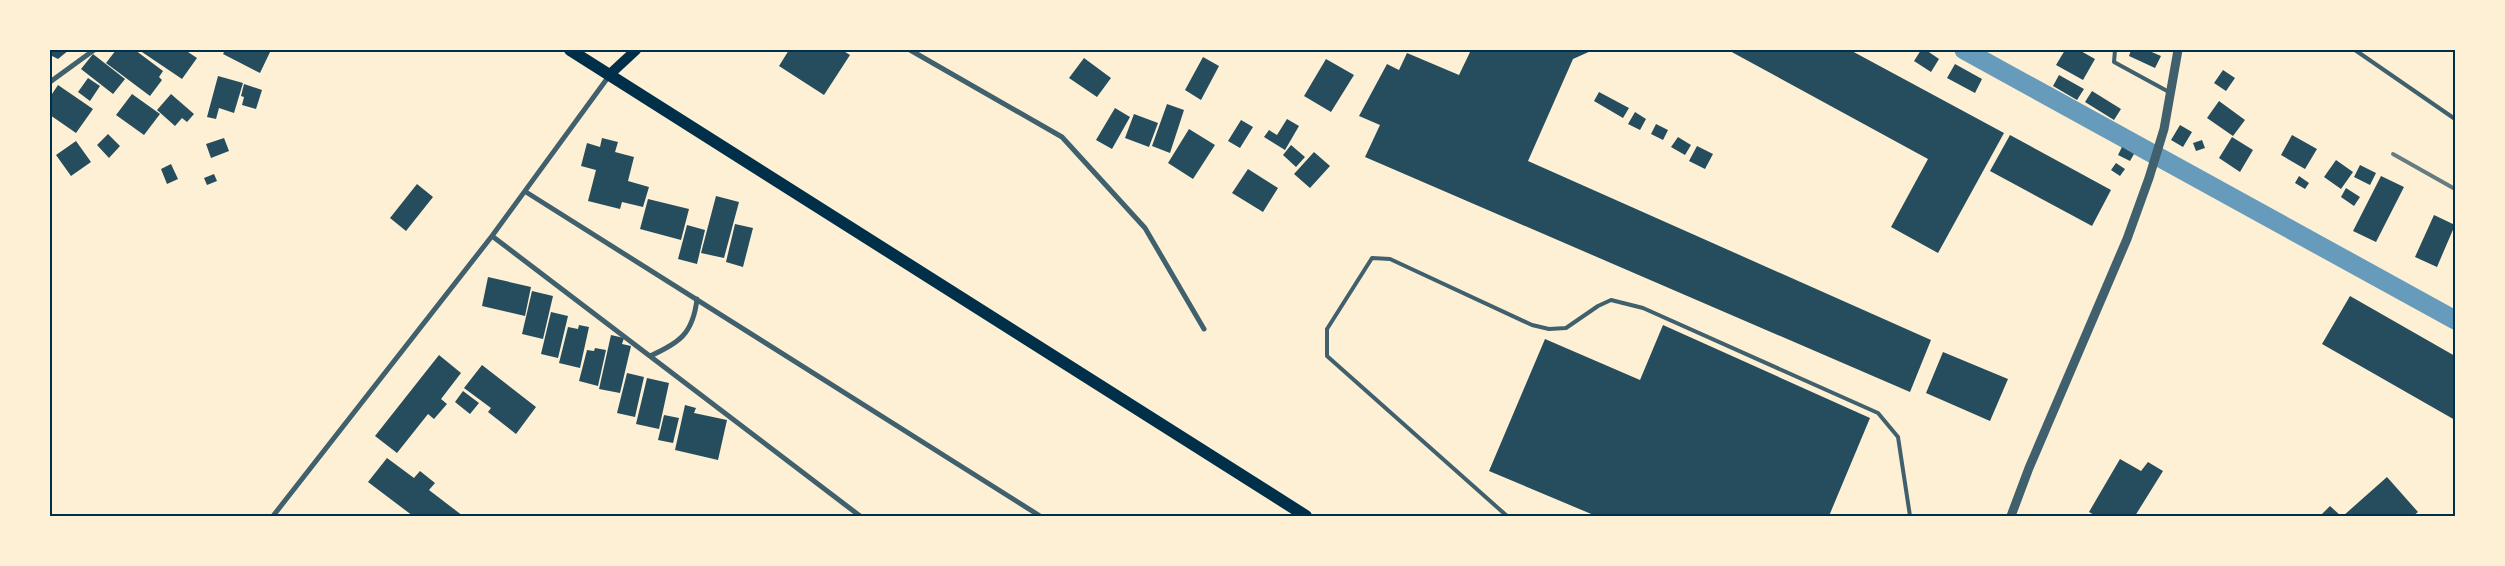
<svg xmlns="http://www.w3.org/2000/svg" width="2505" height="566" font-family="Raleway,sans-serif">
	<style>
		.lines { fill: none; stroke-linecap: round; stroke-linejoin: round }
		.canal { stroke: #669bbc; stroke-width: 19 }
		.building { fill: #264d5e }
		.service { stroke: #3f606c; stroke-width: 4 }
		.minor { stroke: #3f606c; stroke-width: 5 }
		.tertiary { stroke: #3f606c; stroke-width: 9 }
		.secondary { stroke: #003049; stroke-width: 10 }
		.primary { stroke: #003049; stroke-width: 12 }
		.rail { stroke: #657d81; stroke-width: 4 }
		.neatline { fill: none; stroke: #003049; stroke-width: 2 }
	</style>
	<rect width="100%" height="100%" fill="#fdf0d5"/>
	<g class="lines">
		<!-- canal -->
		<path class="canal" d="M 1964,50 L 2455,320"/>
	</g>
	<!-- building -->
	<path class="building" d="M 50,50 L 69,50 L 58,59 L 50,55 Z
		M 116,50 L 135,50 L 163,71 L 159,77 L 162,80 L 150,96 L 106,63 Z
		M 139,50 L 185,50 L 197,58 L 182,79 Z
		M 225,50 L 271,50 L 260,73 L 223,54 Z
		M 789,50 L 842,50 L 850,55 L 824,95 L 779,66 Z
		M 1471,50 L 1593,50 L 1573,59 L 1528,161 L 1931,340 L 1910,392 L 1365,157 L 1380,125 L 1359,116 L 1387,64 L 1399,70 L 1407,53 L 1459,75 Z
		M 1728,50 L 1850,50 L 2004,133 L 1938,253 L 1891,227 L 1928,159 Z
		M 1921,50 L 1926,50 L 1939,59 L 1931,72 L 1914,61 Z
		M 2065,50 L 2079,50 L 2095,59 L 2083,80 L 2056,65 Z
		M 2131,50 L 2147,50 L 2161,56 L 2155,68 L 2129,56 Z
		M 93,54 L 125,79 L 113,94 L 81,69 Z
		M 1203,57 L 1219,66 L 1201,100 L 1185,90 Z
		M 1084,58 L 1111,78 L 1097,97 L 1069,78 Z
		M 1326,59 L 1354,75 L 1331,112 L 1304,96 Z
		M 1955,64 L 1982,79 L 1975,93 L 1947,78 Z
		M 2223,70 L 2235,78 L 2226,91 L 2214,83 Z
		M 2059,75 L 2084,89 L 2077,100 L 2053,86 Z
		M 218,76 L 243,83 L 234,113 L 219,108 L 216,119 L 207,117 Z
		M 88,78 L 100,86 L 90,101 L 78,92 Z
		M 244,84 L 262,90 L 256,109 L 242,105 L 244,97 L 241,96 Z
		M 58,85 L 93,109 L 76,133 L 50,115 L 50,97 Z
		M 2092,91 L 2121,109 L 2114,120 L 2085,102 Z
		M 1599,92 L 1629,108 L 1623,118 L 1594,101 Z
		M 132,94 L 160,114 L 144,135 L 116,115 Z
		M 171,94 L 194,114 L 187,122 L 182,118 L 175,126 L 157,110 Z
		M 2219,101 L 2245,120 L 2233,136 L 2207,118 Z
		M 1167,104 L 1184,110 L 1170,153 L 1152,146 Z
		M 1115,108 L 1130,117 L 1112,149 L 1096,140 Z
		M 1635,112 L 1646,119 L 1640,130 L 1628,124 Z
		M 1134,114 L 1158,123 L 1149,147 L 1125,138 Z
		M 1287,119 L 1299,126 L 1285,150 L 1264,137 L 1269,130 L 1277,135 Z
		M 1241,120 L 1253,127 L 1240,148 L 1228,141 Z
		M 1656,124 L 1668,130 L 1663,140 L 1651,134 Z
		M 2180,125 L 2192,132 L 2183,147 L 2171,140 Z
		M 1189,129 L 1215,145 L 1193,179 L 1168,163 Z
		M 108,134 L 120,146 L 109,158 L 97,145 Z
		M 2010,135 L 2111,190 L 2092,226 L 1990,171 Z
		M 2292,135 L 2317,149 L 2305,169 L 2281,155 Z
		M 1678,137 L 1691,145 L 1685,155 L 1671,147 Z
		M 2232,137 L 2253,150 L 2240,172 L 2219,158 Z
		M 224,138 L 229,151 L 211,158 L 206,144 Z
		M 602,138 L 618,142 L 615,152 L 634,157 L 628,181 L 649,187 L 643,207 L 622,202 L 620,209 L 588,201 L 596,170 L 581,166 L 587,143 L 600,147 Z
		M 2202,140 L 2205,148 L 2196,151 L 2193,143 Z
		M 76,141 L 91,162 L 71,176 L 56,155 Z
		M 1291,145 L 1305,157 L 1296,167 L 1283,155 Z
		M 1697,146 L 1713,154 L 1705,169 L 1689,161 Z
		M 2122,147 L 2134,154 L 2130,161 L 2118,155 Z
		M 1314,152 L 1330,166 L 1310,188 L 1294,174 Z
		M 2336,160 L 2353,172 L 2341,189 L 2324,177 Z
		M 2116,163 L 2125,169 L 2120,176 L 2111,170 Z
		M 171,164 L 178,179 L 167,184 L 161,169 Z
		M 2360,165 L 2376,173 L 2370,185 L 2354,177 Z
		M 1248,169 L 1278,188 L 1263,212 L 1232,193 Z
		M 214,174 L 217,181 L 207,185 L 204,178 Z
		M 2299,176 L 2309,183 L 2305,189 L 2295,183 Z
		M 2381,176 L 2404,187 L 2376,242 L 2353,231 Z
		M 417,184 L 433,197 L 406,231 L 390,218 Z
		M 2346,188 L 2360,197 L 2354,206 L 2341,197 Z
		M 716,196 L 739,202 L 724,258 L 701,253 Z
		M 648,199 L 689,209 L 681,240 L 640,229 Z
		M 2434,215 L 2455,225 L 2437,267 L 2415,257 Z
		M 735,224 L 753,228 L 743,267 L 726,262 Z
		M 687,225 L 705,230 L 697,264 L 678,259 Z
		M 488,277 L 531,287 L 525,316 L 482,306 Z
		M 532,291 L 553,296 L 543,339 L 522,334 Z
		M 2350,296 L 2455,356 L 2455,420 L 2322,344 Z
		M 551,312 L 568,316 L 558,358 L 541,354 Z
		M 579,325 L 589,327 L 580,368 L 559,363 L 568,327 L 578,329 Z
		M 1663,325 L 1870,418 L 1829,516 L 1596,516 L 1489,471 L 1545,339 L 1640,380 Z
		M 611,335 L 624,338 L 622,344 L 631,346 L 620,393 L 599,389 Z
		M 595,348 L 606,350 L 598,386 L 579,381 L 587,350 L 594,351 Z
		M 1943,352 L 2008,379 L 1990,421 L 1926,393 Z
		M 439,355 L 461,373 L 441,399 L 447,404 L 434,419 L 428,414 L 397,453 L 375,436 Z
		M 482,365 L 536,407 L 516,434 L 488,412 L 491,408 L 464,388 Z
		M 627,373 L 644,377 L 635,417 L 617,413 Z
		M 647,378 L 669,383 L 659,429 L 636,424 Z
		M 463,391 L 479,403 L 470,414 L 455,402 Z
		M 685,405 L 696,408 L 694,413 L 727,420 L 718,460 L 675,450 Z
		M 664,415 L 679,418 L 673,443 L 658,440 Z
		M 387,458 L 414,478 L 420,471 L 435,483 L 429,490 L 463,516 L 413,516 L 368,482 Z
		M 2120,459 L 2141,471 L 2148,462 L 2163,471 L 2135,516 L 2096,516 L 2089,512 Z
		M 2387,477 L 2418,512 L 2413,516 L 2343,516 Z
		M 2330,506 L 2341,516 L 2320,516 Z"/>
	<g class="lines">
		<!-- service -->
		<path class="service" d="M 2115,50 L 2114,62 L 2169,92
			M 2355,50 L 2455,119
			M 1507,516 L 1327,356 L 1327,329 L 1372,258 L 1390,259 L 1532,325 L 1549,329 L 1566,328 L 1598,306 L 1611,300 L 1643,308 L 1878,413 L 1898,437 L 1910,516"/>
		<!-- minor -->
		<path class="minor" d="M 910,50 L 1062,137 L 1145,228 L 1204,329
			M 50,82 L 94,50
			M 526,192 L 1040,516
			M 492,236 L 860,516
			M 650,356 C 679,343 693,334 697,299
			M 273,516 L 492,236 L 609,76"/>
		<!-- tertiary -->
		<path class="tertiary" d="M 2011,516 L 2029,468 L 2127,239 L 2149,178 L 2164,129 L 2178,50"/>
		<!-- secondary -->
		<path class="secondary" d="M 609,75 L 636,50"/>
		<!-- primary -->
		<path class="primary" d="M 570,50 L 1306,516"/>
		<!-- rail -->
		<path class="rail" d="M 2393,154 L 2455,189"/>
	</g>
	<!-- border -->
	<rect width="2505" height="566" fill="none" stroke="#fdf0d5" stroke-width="102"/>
	<rect x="51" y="51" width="2403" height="464" class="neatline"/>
</svg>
